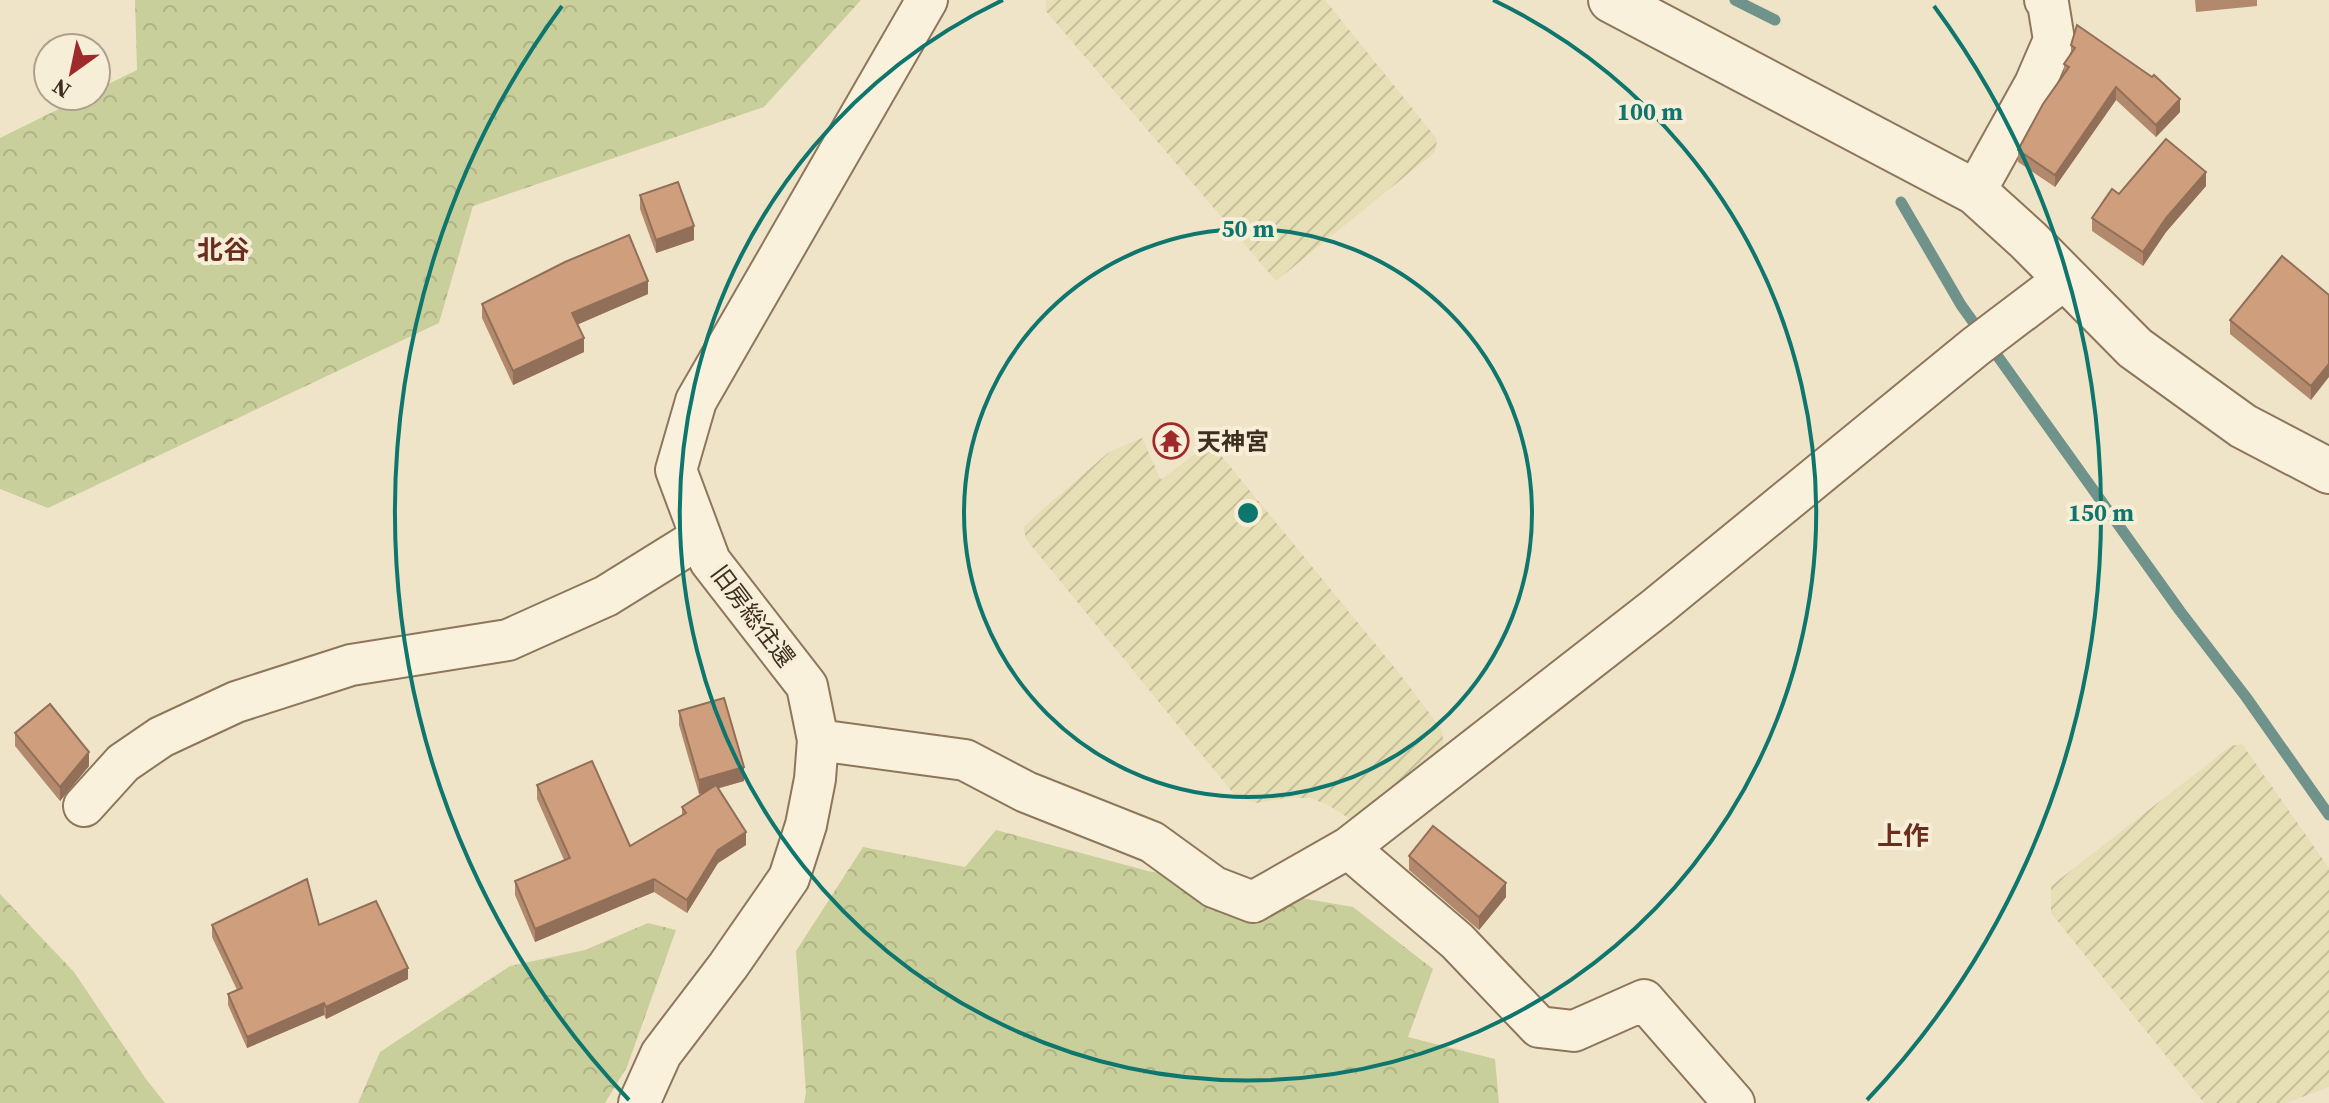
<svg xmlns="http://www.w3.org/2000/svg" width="2329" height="1103" font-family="'Source Serif 4','Noto Sans JP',serif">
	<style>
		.farmland { fill: url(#farmland-furrows) }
		.forest { fill: url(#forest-crowns) }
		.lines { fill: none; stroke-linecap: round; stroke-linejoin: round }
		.stream { stroke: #6f938a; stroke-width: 11 }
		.minor-casing { stroke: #8d765c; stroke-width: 44 }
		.tertiary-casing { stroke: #8d765c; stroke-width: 48 }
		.minor { stroke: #faf1dc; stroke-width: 40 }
		.tertiary { stroke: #faf1dc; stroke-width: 44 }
		.wall { fill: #b2896c }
		.shaded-wall { fill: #916f58 }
		.building { fill: #cf9f7d; stroke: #916f58; stroke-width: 2 }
		.ring { fill: none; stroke: #0f766e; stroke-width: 4 }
		.labels { text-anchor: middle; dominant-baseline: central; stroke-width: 8; stroke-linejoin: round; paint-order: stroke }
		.poi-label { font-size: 24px; font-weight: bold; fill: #3d2e20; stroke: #f7eed8; text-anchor: start }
		.street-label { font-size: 24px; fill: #3d2e20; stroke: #f7eed8 }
		.neighbourhood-label { font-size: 26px; font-weight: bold; fill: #6b2e1e; stroke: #f7eed8 }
		.centre { fill: #0f766e; stroke: #f7eed8; stroke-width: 4 }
		.ring-label { font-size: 24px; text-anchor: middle; font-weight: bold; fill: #0f766e; stroke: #f7eed8; stroke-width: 8; stroke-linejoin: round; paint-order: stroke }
	</style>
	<defs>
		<pattern id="farmland-furrows" width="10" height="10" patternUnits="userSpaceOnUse" patternTransform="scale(2)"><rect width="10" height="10" fill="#e6deb5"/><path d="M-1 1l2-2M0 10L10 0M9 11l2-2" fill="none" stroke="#c6bf9b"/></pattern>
		<pattern id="forest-crowns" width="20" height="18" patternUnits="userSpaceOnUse" patternTransform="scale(2)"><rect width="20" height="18" fill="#c9cf9b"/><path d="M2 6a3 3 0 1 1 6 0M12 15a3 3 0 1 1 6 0" fill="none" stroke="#aeb285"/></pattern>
	</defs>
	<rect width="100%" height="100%" fill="#f0e4c8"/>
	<!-- farmland -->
	<path class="farmland" d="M 1046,0 L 1325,0 L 1437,139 L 1435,152 L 1276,281 L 1046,11 Z
		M 1142,438 L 1161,480 L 1210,442 L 1399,673 L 1442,730 L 1444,749 L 1374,804 L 1350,819 L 1328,805 L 1310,798 L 1286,798 L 1258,803 L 1237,798 L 1026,539 L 1023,527 L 1034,517 L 1109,452 Z
		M 2242,744 L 2329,868 L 2329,1087 L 2286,1103 L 2204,1103 L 2051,913 L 2051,886 L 2231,746 Z"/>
	<!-- forest -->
	<path class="forest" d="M 135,0 L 861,0 L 764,107 L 473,206 L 439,323 L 48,508 L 0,489 L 0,138 L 85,96 L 96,96 L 96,90 L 137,70 Z
		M 996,830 L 1148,871 L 1353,907 L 1433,969 L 1408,1037 L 1495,1059 L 1499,1103 L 804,1103 L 806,1092 L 796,951 L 863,847 L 965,867 Z
		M 0,894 L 74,972 L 146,1079 L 165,1103 L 0,1103 Z
		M 648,923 L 676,930 L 627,1067 L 605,1103 L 358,1103 L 380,1052 L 510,966 L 585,950 Z"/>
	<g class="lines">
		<!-- stream -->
		<path class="stream" d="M 1735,0 L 1775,20
			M 1901,202 L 1961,305 L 2180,611 L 2246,697 L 2329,815"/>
		<defs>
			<path id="minor" d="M 1975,192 L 2035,84 L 2054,40 L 2048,3 L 2045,0
				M 818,740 L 965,760 L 1026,792 L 1152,842 L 1214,887 L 1253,902 L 1348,848 L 1657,607 L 1975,347 L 2066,278
				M 84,806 L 123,763 L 161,737 L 236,702 L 351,665 L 508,640 L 606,596 L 701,537
				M 1348,848 L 1457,941 L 1539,1027 L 1574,1031 L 1644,1000 L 1734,1103
				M 639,1103 L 661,1054 L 728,966 L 789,878 L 806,825 L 815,779 L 818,740 L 807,686 L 710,561 L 676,470 L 696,401 L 927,0"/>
			<path id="tertiary" d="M 1611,0 L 1975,192 L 2028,240 L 2135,348 L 2243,426 L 2329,471"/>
		</defs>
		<!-- minor casing -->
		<use href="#minor" class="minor-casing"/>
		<!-- tertiary casing -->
		<use href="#tertiary" class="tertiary-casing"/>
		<!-- minor -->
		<use href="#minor" class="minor"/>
		<!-- tertiary -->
		<use href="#tertiary" class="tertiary"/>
	</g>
	<!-- wall -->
	<path class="wall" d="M 2195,0 L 2257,0 L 2257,6 L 2196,12 Z
		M 2071,45 L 2180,112 L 2156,137 L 2116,100 L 2055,187 L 2018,162 L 2018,150 L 2064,73 L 2064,64 L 2071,53 Z
		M 2206,186 L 2166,232 L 2143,266 L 2092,231 L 2092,218 L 2119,194 Z
		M 640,195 L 694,240 L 656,253 L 640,209 Z
		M 648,294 L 578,324 L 584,352 L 513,385 L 482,318 L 482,304 Z
		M 2329,295 L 2311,400 L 2230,334 L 2230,320 Z
		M 679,711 L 744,781 L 718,788 L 746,845 L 718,863 L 687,913 L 654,892 L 535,942 L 515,895 L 515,881 L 564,860 L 537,799 L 537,785 L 630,846 L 682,815 L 682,807 L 705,792 L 699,794 L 679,725 Z
		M 15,733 L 89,766 L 60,801 L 15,746 Z
		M 1409,856 L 1506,897 L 1479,930 L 1409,870 Z
		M 212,925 L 319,925 L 408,979 L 326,1019 L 324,1015 L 247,1048 L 228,1005 L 228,994 L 237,990 L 212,937 Z"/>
	<!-- shaded-wall -->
	<path class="shaded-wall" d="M 2116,87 L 2116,100 L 2055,187 L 2055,175 Z
		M 2180,99 L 2180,112 L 2156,137 L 2156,125 Z
		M 2206,172 L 2206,186 L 2166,232 L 2143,266 L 2143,252 L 2166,218 Z
		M 694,226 L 694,240 L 656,253 L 656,240 Z
		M 648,281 L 648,294 L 572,327 L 572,313 Z
		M 584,338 L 584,352 L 513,385 L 513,371 Z
		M 2329,364 L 2329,377 L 2311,400 L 2311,386 Z
		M 89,752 L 89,766 L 60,801 L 60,787 Z
		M 744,767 L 744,781 L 699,794 L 699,780 Z
		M 746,832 L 746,845 L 718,863 L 687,913 L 687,900 L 718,850 Z
		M 654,879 L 654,892 L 535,942 L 535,929 Z
		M 1506,883 L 1506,897 L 1479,930 L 1479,917 Z
		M 408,968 L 408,979 L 326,1019 L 326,1007 Z
		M 324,1003 L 324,1015 L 247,1048 L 247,1037 Z"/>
	<!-- building -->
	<path class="building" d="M 2077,25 L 2152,77 L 2154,75 L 2180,99 L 2156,125 L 2116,87 L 2055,175 L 2018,150 L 2043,104 L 2069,67 L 2064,64 L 2075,48 L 2071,45 Z
		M 2166,139 L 2206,172 L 2166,218 L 2143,252 L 2092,218 L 2112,189 L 2119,194 Z
		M 678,182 L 694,226 L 656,240 L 640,195 Z
		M 629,235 L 648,281 L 572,313 L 584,338 L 513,371 L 482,304 L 565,262 Z
		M 2282,256 L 2329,295 L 2329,364 L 2311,386 L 2230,320 Z
		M 724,698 L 744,767 L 699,780 L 679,711 Z
		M 50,704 L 89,752 L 60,787 L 15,733 Z
		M 592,761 L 630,846 L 686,813 L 682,807 L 716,785 L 746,832 L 718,850 L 687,900 L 654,879 L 535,929 L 515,881 L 570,858 L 537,785 Z
		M 1433,826 L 1506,883 L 1479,917 L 1409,856 Z
		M 307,879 L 319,925 L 376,901 L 408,968 L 326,1007 L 324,1003 L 247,1037 L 228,994 L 242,988 L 212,925 Z"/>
	<!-- distance rings -->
	<g class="ring">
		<circle cx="1248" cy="513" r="284"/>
		<path d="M1493 0A568 568 0 1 1 1003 0"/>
		<path d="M629 1100A853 853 0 0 1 562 6M1934 6A853 853 0 0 1 1867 1100"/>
	</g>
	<!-- icons -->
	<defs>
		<symbol id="temple-ring" viewBox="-11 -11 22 22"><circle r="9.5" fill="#f7eed8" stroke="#9e2a2b" stroke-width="1.5"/><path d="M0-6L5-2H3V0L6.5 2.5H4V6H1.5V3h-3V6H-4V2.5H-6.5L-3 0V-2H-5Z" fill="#9e2a2b"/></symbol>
	</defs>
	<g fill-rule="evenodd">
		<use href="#temple-ring" x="1151" y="421" width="40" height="40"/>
	</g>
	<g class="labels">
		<!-- poi labels -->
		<g class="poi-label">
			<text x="1197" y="441">天神宮</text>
		</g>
		<!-- street labels -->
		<g class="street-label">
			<text transform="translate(753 616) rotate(53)">旧房総往還</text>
		</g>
		<!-- neighbourhood labels -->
		<g class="neighbourhood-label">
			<text x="223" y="250">北谷</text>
			<text x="1903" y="836">上作</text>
		</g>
	</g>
	<circle cx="1248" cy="513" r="12" class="centre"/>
	<g class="ring-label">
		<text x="1650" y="120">100 m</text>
		<text x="1248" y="237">50 m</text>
		<text x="2101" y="521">150 m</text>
	</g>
	<!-- north arrow -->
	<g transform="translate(72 72) rotate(213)"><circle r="38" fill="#f7eed8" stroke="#ada18e" stroke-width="2"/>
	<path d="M0-6L14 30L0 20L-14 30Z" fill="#9e2a2b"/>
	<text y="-12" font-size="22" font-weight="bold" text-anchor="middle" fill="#3d2e20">N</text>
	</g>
</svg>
